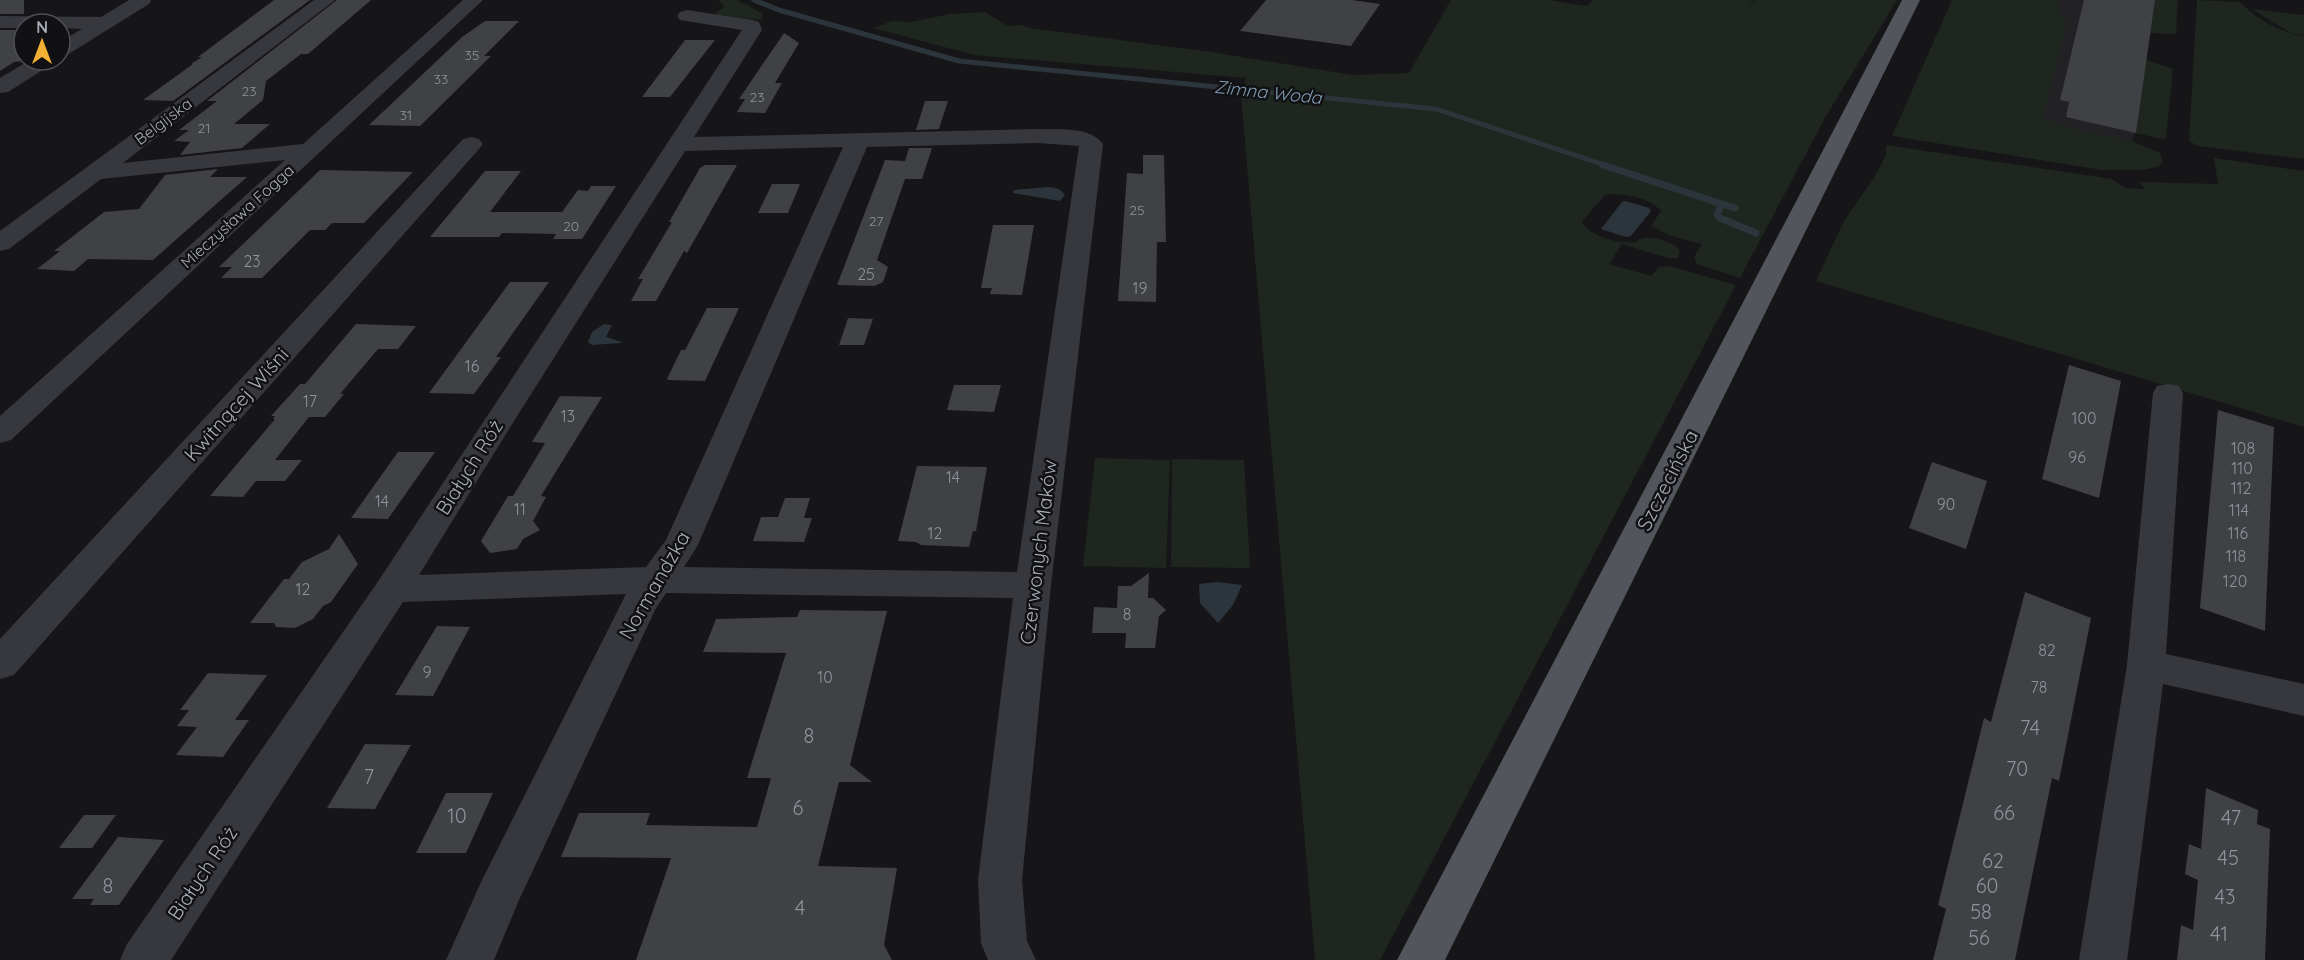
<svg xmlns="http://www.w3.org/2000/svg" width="2304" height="960" font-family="Quicksand,sans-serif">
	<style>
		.built { fill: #222225 }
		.green { fill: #1e261f }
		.water { fill: #2c353c }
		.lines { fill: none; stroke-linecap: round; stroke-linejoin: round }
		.stream-far1 { stroke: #2c353c; stroke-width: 5 }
		.stream { stroke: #2c353c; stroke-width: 7 }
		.building { fill: #404145 }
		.minor { fill: #37383d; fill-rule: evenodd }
		.major { fill: #53555c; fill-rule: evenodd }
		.labels { text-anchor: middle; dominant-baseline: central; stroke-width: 5; stroke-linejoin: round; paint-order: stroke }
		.far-number-label { font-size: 14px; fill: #8e929b }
		.far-street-label { font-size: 16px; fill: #a8adb8; stroke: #111113 }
		.number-label { font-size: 16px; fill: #8e929b }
		.far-water-label { font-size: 18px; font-style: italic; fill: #7f9bb3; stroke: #111113 }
		.street-label { font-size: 20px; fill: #a8adb8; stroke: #111113 }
		.near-number-label { font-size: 20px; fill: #8e929b }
	</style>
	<rect width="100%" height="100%" fill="#161618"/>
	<!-- built -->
	<path class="built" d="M 2050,0 L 2155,0 L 2137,126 L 2132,142 L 2022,119 Z"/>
	<!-- green -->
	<path class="green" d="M 718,0 L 737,0 L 762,13 L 762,20 L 711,17 L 725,6 Z
		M 1451,0 L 1548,0 L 1587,6 L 1593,0 L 1754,0 L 1746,12 L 1755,0 L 1897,0 L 1826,116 L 1740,278 L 1697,264 L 1694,257 L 1702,244 L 1671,236 L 1651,226 L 1661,211 C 1652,198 1620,192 1605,195 L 1582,221 C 1587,235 1618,244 1632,242 C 1640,242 1633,242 1640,239 C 1651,235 1673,242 1680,250 L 1678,258 L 1668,258 L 1622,244 L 1609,264 L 1651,276 L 1659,267 L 1669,266 L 1736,285 L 1380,960 L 1315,960 L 1241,95 L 1246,78 L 974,55 L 873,28 L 892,21 L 911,22 L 950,14 L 985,12 L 1008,26 L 1022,25 L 1029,28 L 1211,52 L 1352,75 L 1409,73 Z
		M 1952,0 L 2058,0 L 2059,13 L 2067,23 L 2043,118 L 2066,127 L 2132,141 L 2160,153 L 2163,161 L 2158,167 L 2141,170 L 2102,170 L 1892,136 Z
		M 2155,0 L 2178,0 L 2176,34 L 2150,33 Z
		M 2197,0 L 2240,2 C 2255,18 2282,34 2304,36 L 2304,159 L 2198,146 L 2189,141 Z
		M 2252,9 L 2304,15 L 2304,35 L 2291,33 Z
		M 2146,60 L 2173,69 L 2166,138 L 2161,139 L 2136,133 Z
		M 1886,145 L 2112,179 L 2125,188 L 2145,189 L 2139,182 L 2218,184 L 2214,158 L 2304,171 L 2304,427 L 1816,281 L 1844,221 L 1874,178 L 1886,155 Z
		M 1095,458 L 1170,460 L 1166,568 L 1083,566 Z
		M 1172,459 L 1244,460 L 1250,568 L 1171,567 Z"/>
	<!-- water -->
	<path class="water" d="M 1050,187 L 1059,189 L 1065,195 L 1060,201 L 1013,193 L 1014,190 Z
		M 1626,201 L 1649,208 L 1651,211 L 1631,236 L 1626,237 L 1601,229 L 1622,202 Z
		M 604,324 L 612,325 L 606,337 L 622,342 L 621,343 L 592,345 L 588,342 L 592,332 Z
		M 1217,582 L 1242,585 L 1233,605 L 1218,623 L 1200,603 L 1199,584 Z"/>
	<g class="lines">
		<!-- stream-far1 -->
		<path class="stream-far1" d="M 754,0 L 779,10 L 959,61 L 1436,109 L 1608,166"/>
		<!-- stream -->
		<path class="stream" d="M 1603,165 L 1722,204 L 1717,214 L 1720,218 L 1756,233
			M 1722,204 L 1735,208"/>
	</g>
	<!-- building -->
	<path class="building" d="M 0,0 L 24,0 L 24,14 L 0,14 Z
		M 274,0 L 310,0 L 173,101 L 143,100 L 193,64 L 191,64 L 202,57 L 198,57 Z
		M 337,0 L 371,0 L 308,54 L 301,54 L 266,81 L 263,100 L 234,124 L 270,124 L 242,148 L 180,155 L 190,142 L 174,141 L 189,130 L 179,130 L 217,101 L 207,101 Z
		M 1266,0 L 1352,0 L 1380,4 L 1351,46 L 1240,31 Z
		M 2084,0 L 2155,0 L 2136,133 L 2066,117 L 2069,102 L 2060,100 Z
		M 485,21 L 519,21 L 484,56 L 491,56 L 420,126 L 369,125 L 462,37 Z
		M 0,30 L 24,30 L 24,61 L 14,62 L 0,71 Z
		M 784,33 L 799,43 L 775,83 L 782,83 L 765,113 L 737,112 L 745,99 L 739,99 Z
		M 685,40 L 715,40 L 670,97 L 642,97 Z
		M 925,101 L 948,101 L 939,129 L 916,130 Z
		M 909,148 L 932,148 L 922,179 L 905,179 L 877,260 L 888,267 L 883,282 L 874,286 L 837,285 L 885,160 L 905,161 Z
		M 1143,155 L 1164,155 L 1166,242 L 1157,242 L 1156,302 L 1118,301 L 1127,173 L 1143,174 Z
		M 705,165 L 737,165 L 687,253 L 684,251 L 656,301 L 631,301 L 643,279 L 638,279 L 672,222 L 669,222 L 700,168 Z
		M 218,169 L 210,177 L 247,177 L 153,260 L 88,259 L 74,271 L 37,269 L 60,251 L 54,251 L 104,212 L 139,209 L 165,175 Z
		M 320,170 L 413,172 L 364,223 L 332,223 L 325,230 L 310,230 L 262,278 L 221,278 L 232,267 L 219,267 Z
		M 485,171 L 521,171 L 490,212 L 562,212 L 578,190 L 588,191 L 591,186 L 616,186 L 582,239 L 553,239 L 556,234 L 502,233 L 499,237 L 430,237 Z
		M 772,184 L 800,184 L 788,213 L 758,213 Z
		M 993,225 L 1034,225 L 1022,295 L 990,294 L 992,288 L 981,288 Z
		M 510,282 L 549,282 L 496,357 L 501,357 L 474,394 L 429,393 Z
		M 707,308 L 739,308 L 705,381 L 669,380 L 667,379 L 681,350 L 685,350 Z
		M 848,318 L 873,319 L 864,345 L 839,345 Z
		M 356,324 L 416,326 L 398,349 L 378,349 L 340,394 L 344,394 L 325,417 L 309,417 L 275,460 L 302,460 L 285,481 L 256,481 L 243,497 L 210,496 L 275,419 L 273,419 L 275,416 L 271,416 L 300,384 L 305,384 Z
		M 2069,365 L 2121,381 L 2099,498 L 2042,479 Z
		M 954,385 L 1001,385 L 994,412 L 947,410 Z
		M 560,396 L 602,397 L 541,496 L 546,497 L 533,521 L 540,530 L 523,539 L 517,549 L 490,553 L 481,541 L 508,496 L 513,496 L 545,443 L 532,442 Z
		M 2218,410 L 2274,427 L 2265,631 L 2200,608 Z
		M 398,452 L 435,452 L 388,519 L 351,518 Z
		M 1932,462 L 1987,481 L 1966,549 L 1909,528 Z
		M 917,466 L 987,467 L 976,531 L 973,531 L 969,547 L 921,545 L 916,542 L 898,541 Z
		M 785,498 L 810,498 L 804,518 L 812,518 L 804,542 L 753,541 L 761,517 L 778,517 Z
		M 339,534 L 358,564 L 331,602 L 323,606 L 313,619 L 295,628 L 276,627 L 274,623 L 250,623 L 284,579 L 289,579 L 302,562 L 329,549 Z
		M 1149,573 L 1148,598 L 1153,598 L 1166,610 L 1159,616 L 1155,648 L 1125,648 L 1126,633 L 1092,633 L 1094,607 L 1117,608 L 1118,586 L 1131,586 Z
		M 2025,592 L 2091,618 L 2059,781 L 2052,778 L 2015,960 L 1933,960 L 1946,909 L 1938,905 L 1984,718 L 1991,722 Z
		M 800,610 L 887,611 L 850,765 L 872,782 L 839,782 L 818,866 L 897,868 L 884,945 L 892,960 L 636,960 L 671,858 L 561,857 L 579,813 L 650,813 L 646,825 L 757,827 L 771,778 L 747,778 L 786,653 L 703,652 L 716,619 L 797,617 Z
		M 437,626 L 470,627 L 433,696 L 395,695 Z
		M 208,673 L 267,675 L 235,720 L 249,720 L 223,757 L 176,755 L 197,727 L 177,726 L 189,710 L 180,710 Z
		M 365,744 L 411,745 L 375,809 L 327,808 Z
		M 2206,788 L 2258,810 L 2257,824 L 2270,829 L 2265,960 L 2177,960 L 2181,925 L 2193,930 L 2198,880 L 2185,874 L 2189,844 L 2201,849 Z
		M 446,793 L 493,793 L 466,853 L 416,853 Z
		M 84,815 L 116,815 L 92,848 L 59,848 Z
		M 118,837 L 164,840 L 119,905 L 90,905 L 94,899 L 72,899 Z"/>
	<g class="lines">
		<!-- minor -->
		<path class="minor" d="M 129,0 L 151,0 L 149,4 L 67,55 L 60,57 L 60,42 L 82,29 L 60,28 L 60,24 L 24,24 L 24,28 L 0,28 L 0,16 L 101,17 Z
			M 314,0 L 335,0 L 123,163 L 303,144 L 463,0 L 483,0 L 11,440 L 0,443 L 0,416 L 285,160 L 101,179 L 9,249 L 0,251 L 0,231 Z
			M 687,10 L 752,20 L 759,22 L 762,30 L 694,137 L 1039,129 C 1059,130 1090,126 1103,144 L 1051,585 L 1022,880 L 1027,941 L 1036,960 L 988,960 L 981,943 L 978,880 L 1013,598 L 666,593 L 655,610 L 519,900 L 494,960 L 446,960 L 482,880 L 626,594 L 403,602 L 171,960 L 120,960 L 127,944 L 379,580 L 742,30 L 680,20 L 677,16 L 680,12 ZM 1039,143 L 1079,146 L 1017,572 L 684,567 L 698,545 L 867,147 ZM 843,147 L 666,540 L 646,567 L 419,575 L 519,413 L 685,151 Z
			M 30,60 L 55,60 L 52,64 L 8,92 L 0,93 L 0,78 Z
			M 471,137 L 479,139 L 483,144 L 479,149 L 14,675 L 0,679 L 0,639 L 463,139 Z
			M 2168,384 L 2179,386 L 2183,393 L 2166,654 L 2304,684 L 2304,716 L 2163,684 L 2127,960 L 2079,960 L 2127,665 L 2153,393 L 2157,386 Z"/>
		<!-- major -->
		<path class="major" d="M 1902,0 L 1920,0 L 1445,960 L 1397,960 Z"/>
	</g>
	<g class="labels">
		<!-- far-number labels -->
		<g class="far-number-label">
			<text x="472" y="55">35</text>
			<text x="441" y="79">33</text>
			<text x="249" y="91">23</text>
			<text x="757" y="97">23</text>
			<text x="406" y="115">31</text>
			<text x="204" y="128">21</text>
			<text x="1137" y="210">25</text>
			<text x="876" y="221">27</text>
			<text x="571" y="226">20</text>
		</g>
		<!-- far-street labels -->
		<g class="far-street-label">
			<text transform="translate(163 121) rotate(-37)">Belgijska</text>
			<text transform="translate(237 216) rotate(-42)">Mieczysława Fogga</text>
		</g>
		<!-- number labels -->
		<g class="number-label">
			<text x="252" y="261">23</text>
			<text x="866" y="274">25</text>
			<text x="1140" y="288">19</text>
			<text x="472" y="366">16</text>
			<text x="310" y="401">17</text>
			<text x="568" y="416">13</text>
			<text x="2084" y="418">100</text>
			<text x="2243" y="448">108</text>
			<text x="2077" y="457">96</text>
			<text x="2242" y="468">110</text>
			<text x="953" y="477">14</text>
			<text x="2241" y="488">112</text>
			<text x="382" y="501">14</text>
			<text x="1946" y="504">90</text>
			<text x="520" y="509">11</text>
			<text x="2239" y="510">114</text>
			<text x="935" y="533">12</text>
			<text x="2238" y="533">116</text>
			<text x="2236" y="556">118</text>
			<text x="2235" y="581">120</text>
			<text x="303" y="589">12</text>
			<text x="1127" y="614">8</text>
			<text x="2047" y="650">82</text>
			<text x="427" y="672">9</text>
			<text x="825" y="677">10</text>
			<text x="2039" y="687">78</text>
		</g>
		<!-- far-water labels -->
		<g class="far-water-label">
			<text transform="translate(1268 92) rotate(6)">Zimna Woda</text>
		</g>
		<!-- street labels -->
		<g class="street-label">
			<text transform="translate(236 404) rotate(-48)">Kwitnącej Wiśni</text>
			<text transform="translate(469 467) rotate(-58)">Białych Róż</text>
			<text transform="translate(1667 480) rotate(-63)">Szczecińska</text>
			<text transform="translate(1038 552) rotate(-83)">Czerwonych Maków</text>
			<text transform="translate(654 585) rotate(-60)">Normandzka</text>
			<text transform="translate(202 873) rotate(-56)">Białych Róż</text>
		</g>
		<!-- near-number labels -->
		<g class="near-number-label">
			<text x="2030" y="727">74</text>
			<text x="809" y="735">8</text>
			<text x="2017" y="768">70</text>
			<text x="369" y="776">7</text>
			<text x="798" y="807">6</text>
			<text x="2004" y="812">66</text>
			<text x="457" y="815">10</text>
			<text x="2231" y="817">47</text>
			<text x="2228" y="857">45</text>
			<text x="1993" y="860">62</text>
			<text x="108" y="885">8</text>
			<text x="1987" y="885">60</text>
			<text x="2225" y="896">43</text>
			<text x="800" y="907">4</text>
			<text x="1981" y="911">58</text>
			<text x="2219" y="933">41</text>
			<text x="1979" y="937">56</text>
		</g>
	</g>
	<!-- north arrow -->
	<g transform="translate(42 42)"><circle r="28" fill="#111113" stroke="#4d4f55" stroke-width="1.5"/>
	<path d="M0-4.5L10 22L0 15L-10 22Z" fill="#f2b134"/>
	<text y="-9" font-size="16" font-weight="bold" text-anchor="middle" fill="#a8adb8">N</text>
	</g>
</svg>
